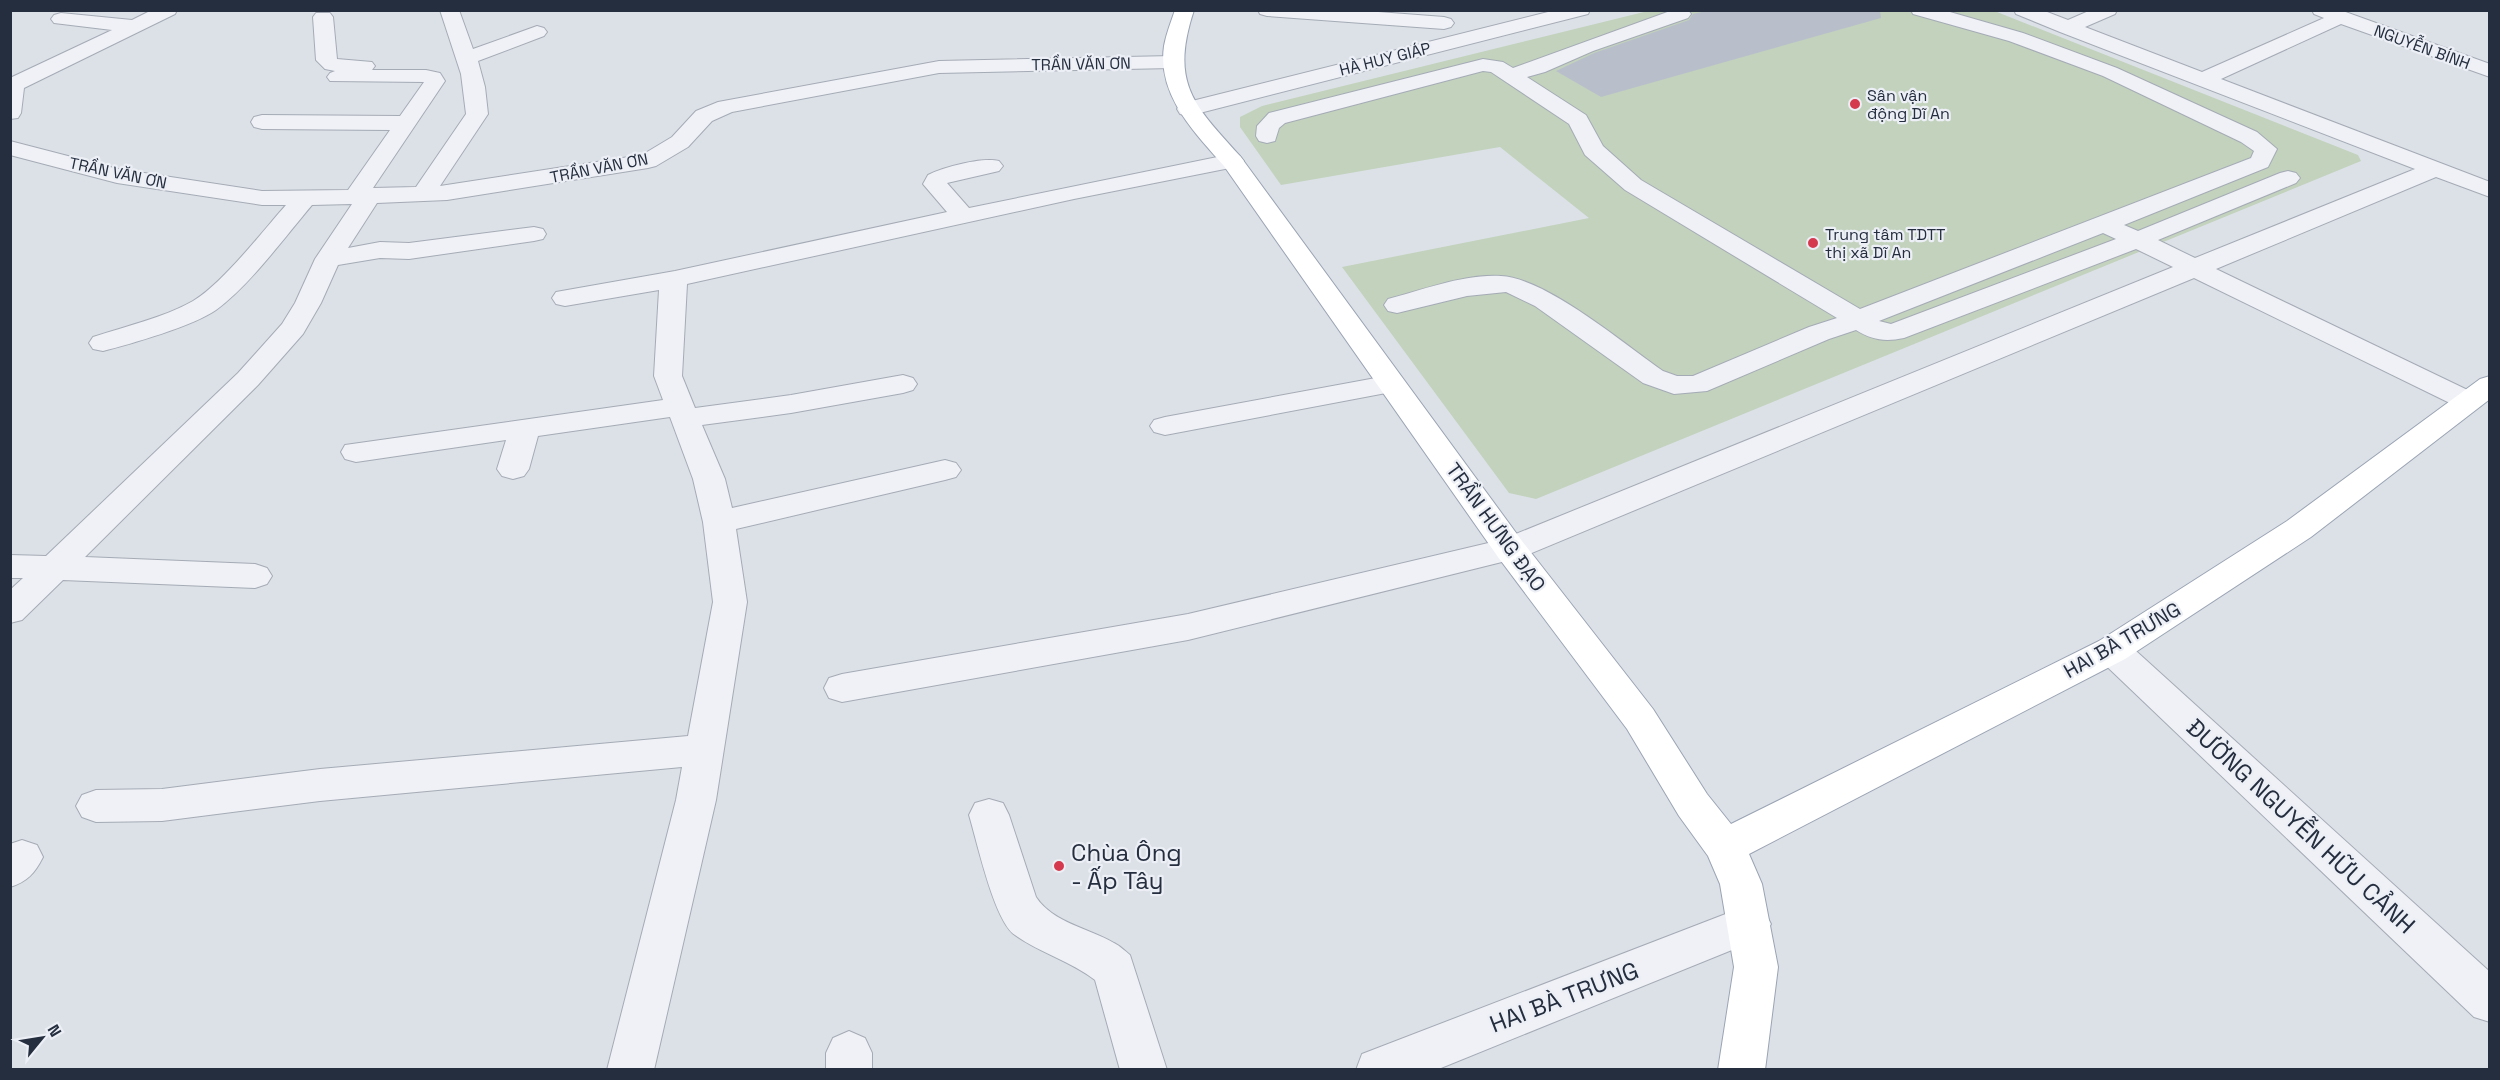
<svg xmlns="http://www.w3.org/2000/svg" width="2500" height="1080" font-family="'Space Grotesk',sans-serif">
	<style>
		.green { fill: #c2d2bd }
		.building { fill: #b9bfca }
		.lines { fill: none; stroke-linecap: round; stroke-linejoin: round }
		.minor-casing { stroke: #a5abb5; stroke-width: 2 }
		.major-casing { stroke: #9ba4b4; stroke-width: 2 }
		.minor { fill: #eff1f6; fill-rule: evenodd }
		.major { fill: #fff; fill-rule: evenodd }
		.poi-dot { fill: #d5394d; stroke: #eceff5; stroke-width: 2 }
		.labels { text-anchor: middle; dominant-baseline: central; stroke-width: 4.5; stroke-linejoin: round; paint-order: stroke }
		.far-street-label { font-size: 16px; fill: #252e3f; stroke: #eceff5 }
		.far-poi-label { font-size: 16px; fill: #252e3f; stroke: #eceff5; text-anchor: start }
		.street-label { font-size: 20px; fill: #252e3f; stroke: #eceff5 }
		.near-street-label { font-size: 24px; fill: #252e3f; stroke: #eceff5 }
		.near-poi-label { font-size: 24px; fill: #252e3f; stroke: #eceff5; text-anchor: start }
	</style>
	<rect width="100%" height="100%" fill="#dce1e7"/>
	<!-- green -->
	<path class="green" d="M 1992,10 L 2358,155 L 2361,161 L 1536,499 L 1509,493 L 1342,267 L 1589,218 L 1500,147 L 1281,185 L 1240,127 L 1240,117 L 1262,106 L 1648,11 Z"/>
	<!-- building -->
	<path class="building" d="M 1710,10 L 1880,10 L 1881,18 L 1601,97 L 1556,71 L 1594,53 L 1689,20 L 1693,14 Z"/>
	<g class="lines">
		<defs>
			<path id="minor" d="M 152,10 L 177,10 L 175,14 L 24,88 L 21,113 L 18,118 L 10,119 L 10,78 L 112,30 L 54,23 L 51,19 L 54,15 L 61,13 L 132,20 Z
				M 440,10 L 459,10 L 473,49 L 537,26 L 544,28 L 547,32 L 544,36 L 478,61 L 485,87 L 488,114 L 440,186 L 642,155 L 672,137 L 696,111 L 718,102 L 939,61 L 1173,56 L 1180,58 L 1183,62 L 1180,66 L 1173,68 L 939,73 L 732,112 L 712,121 L 688,147 L 656,166 L 648,168 L 447,200 L 377,203 L 348,248 L 380,242 L 409,243 L 534,227 L 543,229 L 546,234 L 543,239 L 534,241 L 409,259 L 380,258 L 338,265 L 321,303 L 303,334 L 258,385 L 85,557 L 255,564 L 267,568 L 272,576 L 267,584 L 255,588 L 63,580 L 22,620 L 10,623 L 10,590 L 23,578 L 10,578 L 10,555 L 46,556 L 238,373 L 282,324 L 295,303 L 315,259 L 352,204 L 312,205 C 284,238 250,285 216,310 C 193,326 131,344 103,351 L 93,349 L 89,343 L 93,337 C 126,326 163,318 193,301 C 222,284 262,232 286,205 L 262,205 L 117,183 L 10,155 L 10,141 L 118,169 L 262,191 L 348,190 L 390,130 L 262,129 L 254,127 L 251,122 L 254,117 L 262,115 L 400,116 L 424,82 L 330,81 L 327,77 L 330,73 L 335,71 L 325,69 L 316,60 L 313,17 L 316,13 L 330,13 L 333,17 L 337,59 L 372,62 L 375,66 L 372,70 L 426,70 L 440,73 L 445,81 L 373,188 L 416,187 L 466,114 L 461,74 Z
				M 1258,10 L 1352,10 L 1444,17 L 1451,19 L 1454,23 L 1451,27 L 1444,29 L 1267,16 L 1260,14 Z
				M 1556,10 L 1590,10 L 1588,14 L 1188,116 L 1180,114 L 1177,109 L 1180,104 Z
				M 1673,10 L 1688,10 L 1691,14 L 1688,18 L 1593,51 L 1545,72 L 1527,77 L 1586,115 L 1603,146 L 1641,180 L 1860,309 L 2251,158 L 2254,151 L 2241,142 L 2103,76 L 2009,41 L 1913,14 L 1911,10 L 1943,10 L 2023,33 L 2117,68 L 2257,132 L 2277,149 L 2268,167 L 2124,225 L 2138,231 L 2280,173 L 2288,171 L 2296,173 L 2300,178 L 2296,183 L 2158,240 L 2195,258 L 2415,169 L 2060,32 L 2016,14 L 2014,10 L 2042,10 L 2068,20 L 2091,10 L 2117,10 L 2115,14 L 2085,27 L 2202,72 L 2324,18 L 2314,14 L 2312,10 L 2340,10 L 2490,64 L 2490,77 L 2341,24 L 2221,79 L 2490,182 L 2490,197 L 2436,177 L 2216,269 L 2478,395 L 2483,401 L 2478,407 L 2468,410 L 2458,407 L 2194,278 L 1522,557 L 1188,640 L 842,702 L 829,698 L 824,688 L 829,678 L 842,674 L 1188,614 L 1501,540 L 2173,267 L 2136,249 L 1904,338 C 1885,342 1872,340 1856,330 L 1829,339 L 1707,391 L 1674,394 L 1643,383 L 1535,306 L 1506,292 L 1467,296 L 1397,313 L 1388,311 L 1384,305 L 1388,299 C 1423,290 1463,274 1501,276 C 1546,278 1624,344 1663,371 L 1677,376 L 1693,376 L 1809,327 L 1837,318 L 1625,190 L 1585,155 L 1569,124 L 1491,72 L 1483,71 L 1285,123 L 1279,128 L 1275,141 L 1267,143 L 1259,141 L 1256,136 L 1257,126 L 1269,113 L 1483,59 L 1503,62 L 1513,68 ZM 2103,233 L 2116,239 L 1891,324 L 1879,321 Z
				M 1232,154 L 1240,156 L 1244,161 L 1240,166 L 1074,199 L 687,284 L 682,376 L 695,408 L 791,395 L 903,375 L 913,378 L 917,384 L 913,390 L 903,393 L 791,413 L 702,425 L 725,479 L 732,508 L 945,460 L 956,463 L 961,470 L 956,477 L 945,480 L 736,529 L 747,602 L 716,800 L 654,1070 L 607,1070 L 676,800 L 682,767 L 320,801 L 162,821 L 96,822 L 82,817 L 76,806 L 82,795 L 96,790 L 162,789 L 320,769 L 688,736 L 713,602 L 703,522 L 693,479 L 670,417 L 538,436 L 529,469 L 524,476 L 513,479 L 502,476 L 497,469 L 506,440 L 356,462 L 345,459 L 341,452 L 345,445 L 663,400 L 654,376 L 659,290 L 565,306 L 556,304 L 552,298 L 556,292 L 675,271 L 947,212 L 923,184 L 928,175 C 944,167 982,157 999,161 L 1003,166 L 999,171 L 947,183 L 969,208 Z
				M 1392,375 L 1402,378 L 1406,384 L 1402,390 L 1165,435 L 1154,432 L 1150,426 L 1154,420 L 1165,417 Z
				M 2112,637 L 2125,641 L 2490,972 L 2490,1022 L 2474,1017 L 2099,659 L 2094,650 L 2099,641 Z
				M 989,799 L 1003,803 L 1009,815 L 1036,897 C 1053,923 1089,928 1114,943 C 1120,946 1125,951 1130,955 L 1167,1070 L 1120,1070 L 1095,980 C 1071,961 1040,953 1015,935 C 994,921 977,841 969,815 L 975,803 Z
				M 22,840 L 37,845 L 43,857 C 35,873 27,882 10,887 L 10,844 Z
				M 1749,905 L 1764,911 L 1771,924 L 1764,937 L 1436,1070 L 1356,1070 L 1362,1054 Z
				M 849,1031 L 865,1038 L 872,1053 L 872,1070 L 826,1070 L 826,1053 L 833,1038 Z"/>
			<path id="major" d="M 1175,10 L 1194,10 C 1170,83 1193,104 1240,156 L 1522,541 L 1653,709 L 1707,794 L 1731,824 L 2099,641 L 2287,521 L 2480,379 L 2490,376 L 2490,399 L 2311,537 L 2125,659 L 1749,854 L 1762,884 L 1778,967 L 1765,1070 L 1718,1070 L 1734,967 L 1720,884 L 1708,856 L 1679,816 L 1627,729 L 1498,557 L 1224,166 C 1194,132 1157,95 1164,46 C 1166,34 1171,22 1175,10 Z"/>
		</defs>
		<!-- minor casing -->
		<use href="#minor" class="minor-casing"/>
		<!-- major casing -->
		<use href="#major" class="major-casing"/>
		<!-- minor -->
		<use href="#minor" class="minor"/>
		<!-- major -->
		<use href="#major" class="major"/>
	</g>
	<!-- markers -->
	<g class="poi-dot">
		<circle cx="1855" cy="104" r="6"/>
		<circle cx="1813" cy="243" r="6"/>
		<circle cx="1059" cy="866" r="6"/>
	</g>
	<g class="labels">
		<!-- far-street labels -->
		<g class="far-street-label">
			<text transform="translate(2422 47) rotate(20)">NGUYỄN BÍNH</text>
			<text transform="translate(1385 59) rotate(-14)">HÀ HUY GIÁP</text>
			<text transform="translate(1081 64) rotate(-1)">TRẦN VĂN ƠN</text>
			<text transform="translate(599 168) rotate(-11)">TRẦN VĂN ƠN</text>
			<text transform="translate(118 173) rotate(12)">TRẦN VĂN ƠN</text>
		</g>
		<!-- far-poi labels -->
		<g class="far-poi-label">
			<text x="1867" y="95">Sân vận<tspan x="1867" dy="18">động Dĩ An</tspan></text>
			<text x="1825" y="234">Trung tâm TDTT<tspan x="1825" dy="18">thị xã Dĩ An</tspan></text>
		</g>
		<!-- street labels -->
		<g class="street-label">
			<text transform="translate(1496 527) rotate(54)">TRẦN HƯNG ĐẠO</text>
			<text transform="translate(2122 640) rotate(-30)">HAI BÀ TRƯNG</text>
		</g>
		<!-- near-street labels -->
		<g class="near-street-label">
			<text transform="translate(2301 826) rotate(43)">ĐƯỜNG NGUYỄN HỮU CẢNH</text>
			<text transform="translate(1564 997) rotate(-21)">HAI BÀ TRƯNG</text>
		</g>
		<!-- near-poi labels -->
		<g class="near-poi-label">
			<text x="1071" y="852">Chùa Ông<tspan x="1071" dy="28">- Ấp Tây</tspan></text>
		</g>
	</g>
	<!-- border -->
	<rect width="2500" height="1080" fill="none" stroke="#252e3f" stroke-width="24"/>
	<!-- north arrow -->
	<g transform="translate(42 1038) rotate(60)" stroke="#eceff5" stroke-width="4.5" paint-order="stroke">
	<path d="M0-4.5L10 22L0 15L-10 22Z" fill="#252e3f"/>
	<text y="-9" font-size="16" font-weight="bold" text-anchor="middle" fill="#252e3f">N</text>
	</g>
</svg>
